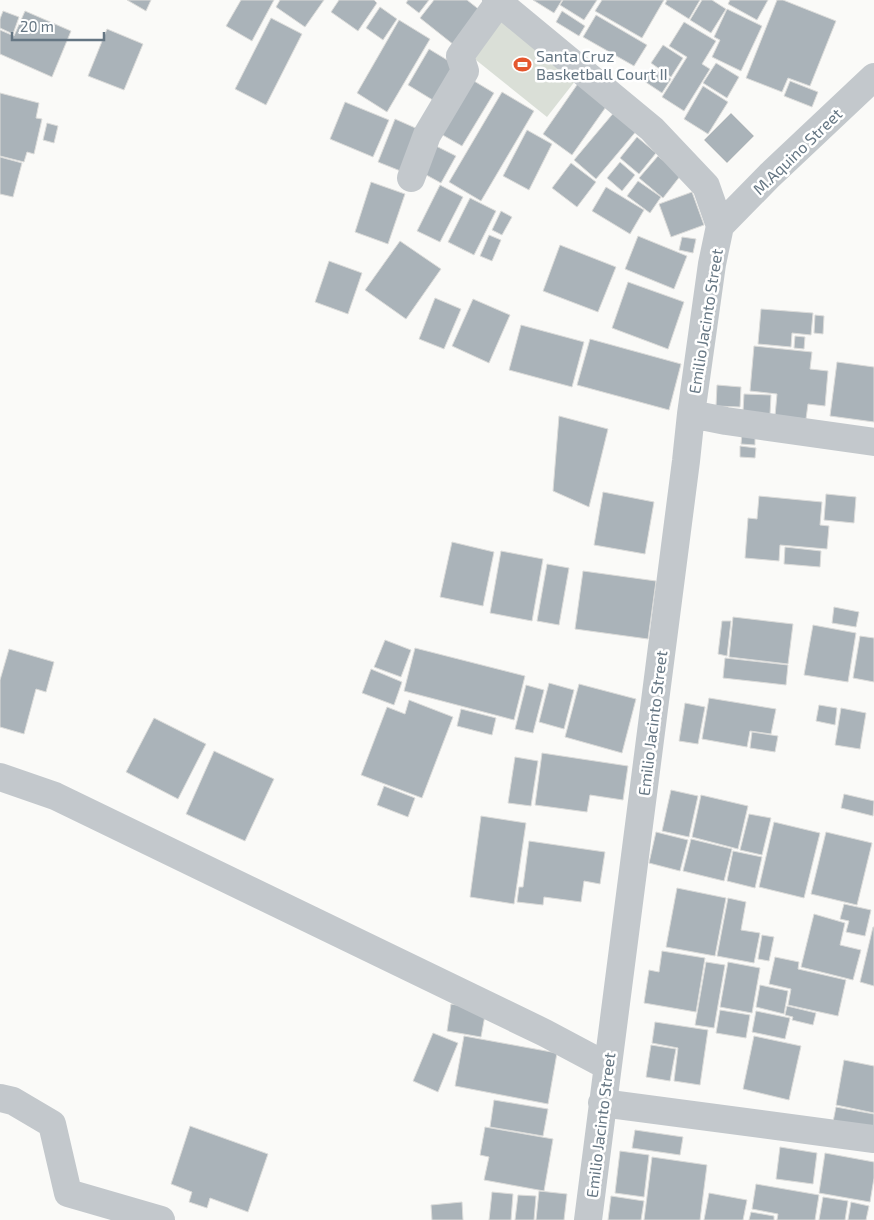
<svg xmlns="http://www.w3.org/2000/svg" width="874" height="1220" font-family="'Exo 2',sans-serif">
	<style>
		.green { fill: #dadfd7 }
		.building { fill: #aab3b9; stroke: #dcdcda }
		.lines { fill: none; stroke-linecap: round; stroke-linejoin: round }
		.minor { stroke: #c3c8cc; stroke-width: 28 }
		.labels { text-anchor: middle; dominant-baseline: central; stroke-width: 5; stroke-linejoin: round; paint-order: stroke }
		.poi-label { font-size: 16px; fill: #657683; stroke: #fff; text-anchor: start }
		.street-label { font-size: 16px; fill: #657683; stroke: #fff }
	</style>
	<rect width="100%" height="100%" fill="#fafaf8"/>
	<!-- green -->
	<path class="green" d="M 498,11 L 579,76 L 547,117 L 466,52 Z"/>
	<!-- building -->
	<path class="building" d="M 127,0 L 151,0 L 146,11 Z
		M 241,0 L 274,0 L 252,41 L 226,26 Z
		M 280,0 L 324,0 L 305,27 L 276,7 Z
		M 339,0 L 374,0 L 377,3 L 358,31 L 331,12 Z
		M 408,0 L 429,0 L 419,13 L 406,3 Z
		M 434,0 L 467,0 L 481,11 L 454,45 L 420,18 Z
		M 533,0 L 562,0 L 554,13 Z
		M 563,0 L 597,0 L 584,20 L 560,5 Z
		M 602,0 L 664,0 L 642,38 L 595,11 Z
		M 667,0 L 700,0 L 689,19 L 665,4 Z
		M 702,0 L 712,0 L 726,9 L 711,33 L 690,20 Z
		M 730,0 L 768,0 L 757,20 L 728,4 Z
		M 777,0 L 783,0 L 836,21 L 810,86 L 788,78 L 782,92 L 746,78 Z
		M 380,7 L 397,19 L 383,40 L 366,28 Z
		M 727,9 L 762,26 L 741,71 L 712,57 L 720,40 L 714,37 Z
		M 3,11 L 19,17 L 13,34 L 0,28 L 0,19 Z
		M 25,11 L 71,31 L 52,77 L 0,54 L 0,30 L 14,36 Z
		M 562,11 L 585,26 L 579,36 L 556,22 Z
		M 596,15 L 647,45 L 634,66 L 583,37 Z
		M 271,18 L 302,34 L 266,105 L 235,89 Z
		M 399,20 L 430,39 L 387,112 L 357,93 Z
		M 684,22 L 716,41 L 702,64 L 710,69 L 684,111 L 662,97 L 687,57 L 669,46 Z
		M 107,29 L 143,44 L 124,90 L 88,76 Z
		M 663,45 L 683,58 L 671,77 L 651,63 Z
		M 429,49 L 457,66 L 436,102 L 408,85 Z
		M 716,63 L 739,77 L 727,98 L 703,83 Z
		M 653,68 L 671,79 L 662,93 L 644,81 Z
		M 464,75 L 494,93 L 462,146 L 432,129 Z
		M 790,81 L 818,92 L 812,107 L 784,96 Z
		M 579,82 L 608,104 L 572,155 L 543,134 Z
		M 703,86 L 728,102 L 708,134 L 684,119 Z
		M 502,92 L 534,111 L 481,201 L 449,182 Z
		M 0,93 L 39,103 L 36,118 L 42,119 L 34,154 L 27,152 L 24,162 L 0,156 Z
		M 345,102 L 389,120 L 373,157 L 330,139 Z
		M 616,110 L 638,129 L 596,179 L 574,160 Z
		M 731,113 L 754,136 L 727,163 L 704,140 Z
		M 395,119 L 420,130 L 403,172 L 378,162 Z
		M 47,123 L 58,126 L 54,143 L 43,140 Z
		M 527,130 L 552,144 L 529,190 L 503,176 Z
		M 637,137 L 656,153 L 639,174 L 620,158 Z
		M 434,145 L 456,156 L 441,183 L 419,171 Z
		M 658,156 L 681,175 L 663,198 L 639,178 Z
		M 0,157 L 22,163 L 13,197 L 0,194 Z
		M 620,162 L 635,175 L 622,191 L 607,178 Z
		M 571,163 L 596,182 L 577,207 L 552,188 Z
		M 638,181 L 661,197 L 650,213 L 627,196 Z
		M 371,182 L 405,194 L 388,244 L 355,232 Z
		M 440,185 L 463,197 L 440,242 L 417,231 Z
		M 606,187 L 644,210 L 630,234 L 592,211 Z
		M 692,192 L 704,225 L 671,237 L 659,204 Z
		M 470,198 L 496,211 L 474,255 L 448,242 Z
		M 501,211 L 512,217 L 502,235 L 492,230 Z
		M 489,235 L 501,240 L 492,261 L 480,256 Z
		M 638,236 L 687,256 L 674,289 L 625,269 Z
		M 682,237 L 696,239 L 693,253 L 679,250 Z
		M 400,241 L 441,269 L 406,319 L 365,290 Z
		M 560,245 L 616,267 L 598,312 L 543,291 Z
		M 329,261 L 362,273 L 348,314 L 315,302 Z
		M 628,282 L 684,302 L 668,349 L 612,328 Z
		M 435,298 L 461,309 L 444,349 L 419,339 Z
		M 473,299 L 510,315 L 489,363 L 452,346 Z
		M 761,309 L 813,313 L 811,335 L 792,333 L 791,347 L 758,344 Z
		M 815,315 L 824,316 L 823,334 L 814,333 Z
		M 521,325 L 584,342 L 572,387 L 509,370 Z
		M 795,336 L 805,337 L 804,349 L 794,348 Z
		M 590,339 L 681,364 L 669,410 L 577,385 Z
		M 754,346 L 812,352 L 810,369 L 828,371 L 825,406 L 808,404 L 806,419 L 775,416 L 777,394 L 750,391 Z
		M 837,362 L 874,367 L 874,422 L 830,416 Z
		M 717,385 L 741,387 L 740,407 L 716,406 Z
		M 744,394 L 771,395 L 770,414 L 743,412 Z
		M 559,416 L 608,429 L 589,507 L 553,491 Z
		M 742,433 L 755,434 L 755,445 L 741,444 Z
		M 740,446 L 756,448 L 755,458 L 740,457 Z
		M 603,492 L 654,502 L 645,554 L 594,545 Z
		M 826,494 L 856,497 L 854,523 L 824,520 Z
		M 759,496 L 822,502 L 820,525 L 829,526 L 827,549 L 780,545 L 779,561 L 745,558 L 748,518 L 757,519 Z
		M 452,542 L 494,552 L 483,606 L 440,597 Z
		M 785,547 L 821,551 L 820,567 L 784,564 Z
		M 501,551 L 543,559 L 532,621 L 490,613 Z
		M 547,564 L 569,568 L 559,625 L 537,621 Z
		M 583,571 L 656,581 L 648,639 L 575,629 Z
		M 834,607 L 859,612 L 856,627 L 832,623 Z
		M 733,617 L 793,624 L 788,664 L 729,657 Z
		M 722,621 L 731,621 L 727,656 L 718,654 Z
		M 813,625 L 856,633 L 848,682 L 804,675 Z
		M 860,636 L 874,638 L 874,682 L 853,678 Z
		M 385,640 L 411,650 L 401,677 L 374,667 Z
		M 415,648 L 525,676 L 514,720 L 404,691 Z
		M 9,649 L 54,662 L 46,692 L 36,689 L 24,734 L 0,727 L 0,680 Z
		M 725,658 L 788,665 L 786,685 L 723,678 Z
		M 371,669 L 402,682 L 394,705 L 362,693 Z
		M 549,683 L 574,690 L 564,729 L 539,722 Z
		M 579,684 L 636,699 L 622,753 L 565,737 Z
		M 526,685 L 544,690 L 533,733 L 515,729 Z
		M 709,698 L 776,709 L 771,734 L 750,731 L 747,747 L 702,739 Z
		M 409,700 L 453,717 L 422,798 L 361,775 L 387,707 L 405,714 Z
		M 685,703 L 705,707 L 698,744 L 679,741 Z
		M 819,705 L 837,708 L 835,725 L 816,721 Z
		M 841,708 L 866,713 L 860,749 L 835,745 Z
		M 461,709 L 496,718 L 492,735 L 457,726 Z
		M 154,718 L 206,744 L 178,799 L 126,772 Z
		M 752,732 L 778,736 L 775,752 L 750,748 Z
		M 214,751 L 274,779 L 245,841 L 186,814 Z
		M 542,753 L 628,766 L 623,800 L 590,795 L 587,812 L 535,805 Z
		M 515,757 L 538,761 L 531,806 L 508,803 Z
		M 384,786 L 415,798 L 408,817 L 377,805 Z
		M 671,790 L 698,796 L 689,837 L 662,831 Z
		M 844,794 L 874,801 L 873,816 L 841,808 Z
		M 701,795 L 748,806 L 738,849 L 692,837 Z
		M 749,814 L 771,818 L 762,855 L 740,850 Z
		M 481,816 L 526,823 L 514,904 L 470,897 Z
		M 774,822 L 820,833 L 804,898 L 759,887 Z
		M 656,832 L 688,840 L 680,871 L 649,863 Z
		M 826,832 L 872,843 L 857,905 L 811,894 Z
		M 691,839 L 732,849 L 724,881 L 683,871 Z
		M 529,841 L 605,852 L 600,884 L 584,881 L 581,902 L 544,897 L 543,905 L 517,902 L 519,887 L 523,887 Z
		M 733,851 L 762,857 L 755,888 L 727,881 Z
		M 677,888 L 726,898 L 715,956 L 666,947 Z
		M 728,898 L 746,902 L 741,930 L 760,933 L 754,963 L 717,956 Z
		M 844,904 L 871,910 L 865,936 L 846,932 L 849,921 L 840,919 Z
		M 814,914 L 845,923 L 840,945 L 861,950 L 853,980 L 801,967 Z
		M 873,927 L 874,927 L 874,986 L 860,982 Z
		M 762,935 L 774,937 L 769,961 L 758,959 Z
		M 662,951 L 705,958 L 696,1012 L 644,1003 L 649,970 L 659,972 Z
		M 775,957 L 799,962 L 798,969 L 846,980 L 838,1016 L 788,1005 L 791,989 L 769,984 Z
		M 706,962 L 725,965 L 714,1028 L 695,1025 Z
		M 728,962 L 760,968 L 752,1013 L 720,1007 Z
		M 760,985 L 788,991 L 784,1014 L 756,1007 Z
		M 451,1004 L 486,1010 L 481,1037 L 447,1031 Z
		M 787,1006 L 816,1013 L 813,1025 L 792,1020 L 793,1017 L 785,1015 Z
		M 720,1010 L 750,1015 L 746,1038 L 716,1033 Z
		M 756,1011 L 790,1018 L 785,1039 L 752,1032 Z
		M 655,1022 L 708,1030 L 700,1085 L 674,1081 L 678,1048 L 652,1043 Z
		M 433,1033 L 458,1043 L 438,1092 L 413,1081 Z
		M 464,1036 L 557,1053 L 548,1104 L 455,1086 Z
		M 754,1036 L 801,1046 L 789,1100 L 743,1089 Z
		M 651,1045 L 676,1049 L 670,1081 L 646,1077 Z
		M 844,1060 L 874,1066 L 874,1113 L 836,1105 Z
		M 494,1100 L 548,1109 L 543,1136 L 490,1127 Z
		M 836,1107 L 874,1114 L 874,1130 L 833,1122 Z
		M 190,1126 L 268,1154 L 248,1212 L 210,1198 L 207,1208 L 189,1202 L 192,1192 L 171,1184 Z
		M 485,1127 L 553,1139 L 544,1191 L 484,1180 L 489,1157 L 480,1155 Z
		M 635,1130 L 683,1137 L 680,1155 L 632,1148 Z
		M 780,1147 L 817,1153 L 813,1184 L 776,1179 Z
		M 620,1151 L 649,1155 L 644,1197 L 615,1193 Z
		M 825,1153 L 874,1162 L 874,1178 L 870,1202 L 819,1193 Z
		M 652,1157 L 707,1165 L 700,1220 L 644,1220 Z
		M 756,1184 L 819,1195 L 815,1220 L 777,1220 L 778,1214 L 752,1209 Z
		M 539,1191 L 567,1194 L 564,1220 L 536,1220 Z
		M 492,1192 L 513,1194 L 511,1220 L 489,1220 Z
		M 709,1193 L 747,1200 L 743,1220 L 704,1220 Z
		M 518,1195 L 536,1196 L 534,1220 L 515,1220 Z
		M 611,1196 L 644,1201 L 641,1220 L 608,1220 Z
		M 823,1197 L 848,1201 L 845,1220 L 819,1220 Z
		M 462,1202 L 463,1220 L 432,1220 L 431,1205 Z
		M 851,1202 L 869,1206 L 866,1220 L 848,1220 Z
		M 751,1212 L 774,1216 L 774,1220 L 749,1220 Z"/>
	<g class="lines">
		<!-- minor -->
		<path class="minor" d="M 496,0 L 652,129 L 706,186 L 720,226
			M 411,178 L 427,135 L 465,71 L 460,56 L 499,2
			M 720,226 L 770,175 L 874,77
			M 691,414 L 726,421 L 874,442
			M 0,777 L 55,796 L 545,1033 L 607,1066
			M 0,1098 L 13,1101 L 52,1124 L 68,1193 L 161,1220
			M 602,1103 L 874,1139
			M 588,1220 L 686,461 L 691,414 L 712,264 L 720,226"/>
	</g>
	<!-- icons -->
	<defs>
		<symbol id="stadium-bare" viewBox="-9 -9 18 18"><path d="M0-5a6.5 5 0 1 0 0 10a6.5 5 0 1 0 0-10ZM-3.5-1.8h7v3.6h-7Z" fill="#e4572e" stroke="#fff" stroke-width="2.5" paint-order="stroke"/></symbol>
	</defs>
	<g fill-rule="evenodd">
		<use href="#stadium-bare" x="510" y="52" width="25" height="25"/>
	</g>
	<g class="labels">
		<!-- poi labels -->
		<g class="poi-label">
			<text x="536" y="55">Santa Cruz<tspan x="536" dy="18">Basketball Court II</tspan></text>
		</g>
		<!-- street labels -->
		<g class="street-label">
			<text transform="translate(797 151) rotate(-44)">M.Aquino Street</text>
			<text transform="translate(705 321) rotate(-81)">Emilio Jacinto Street</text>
			<text transform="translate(652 723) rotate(-83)">Emilio Jacinto Street</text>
			<text transform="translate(600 1125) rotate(-83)">Emilio Jacinto Street</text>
		</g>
	</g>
	<!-- scale -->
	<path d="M12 32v8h92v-8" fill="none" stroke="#657683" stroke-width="2.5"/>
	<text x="20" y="32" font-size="15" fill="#657683" stroke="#ffffff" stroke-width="4" paint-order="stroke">20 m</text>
</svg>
